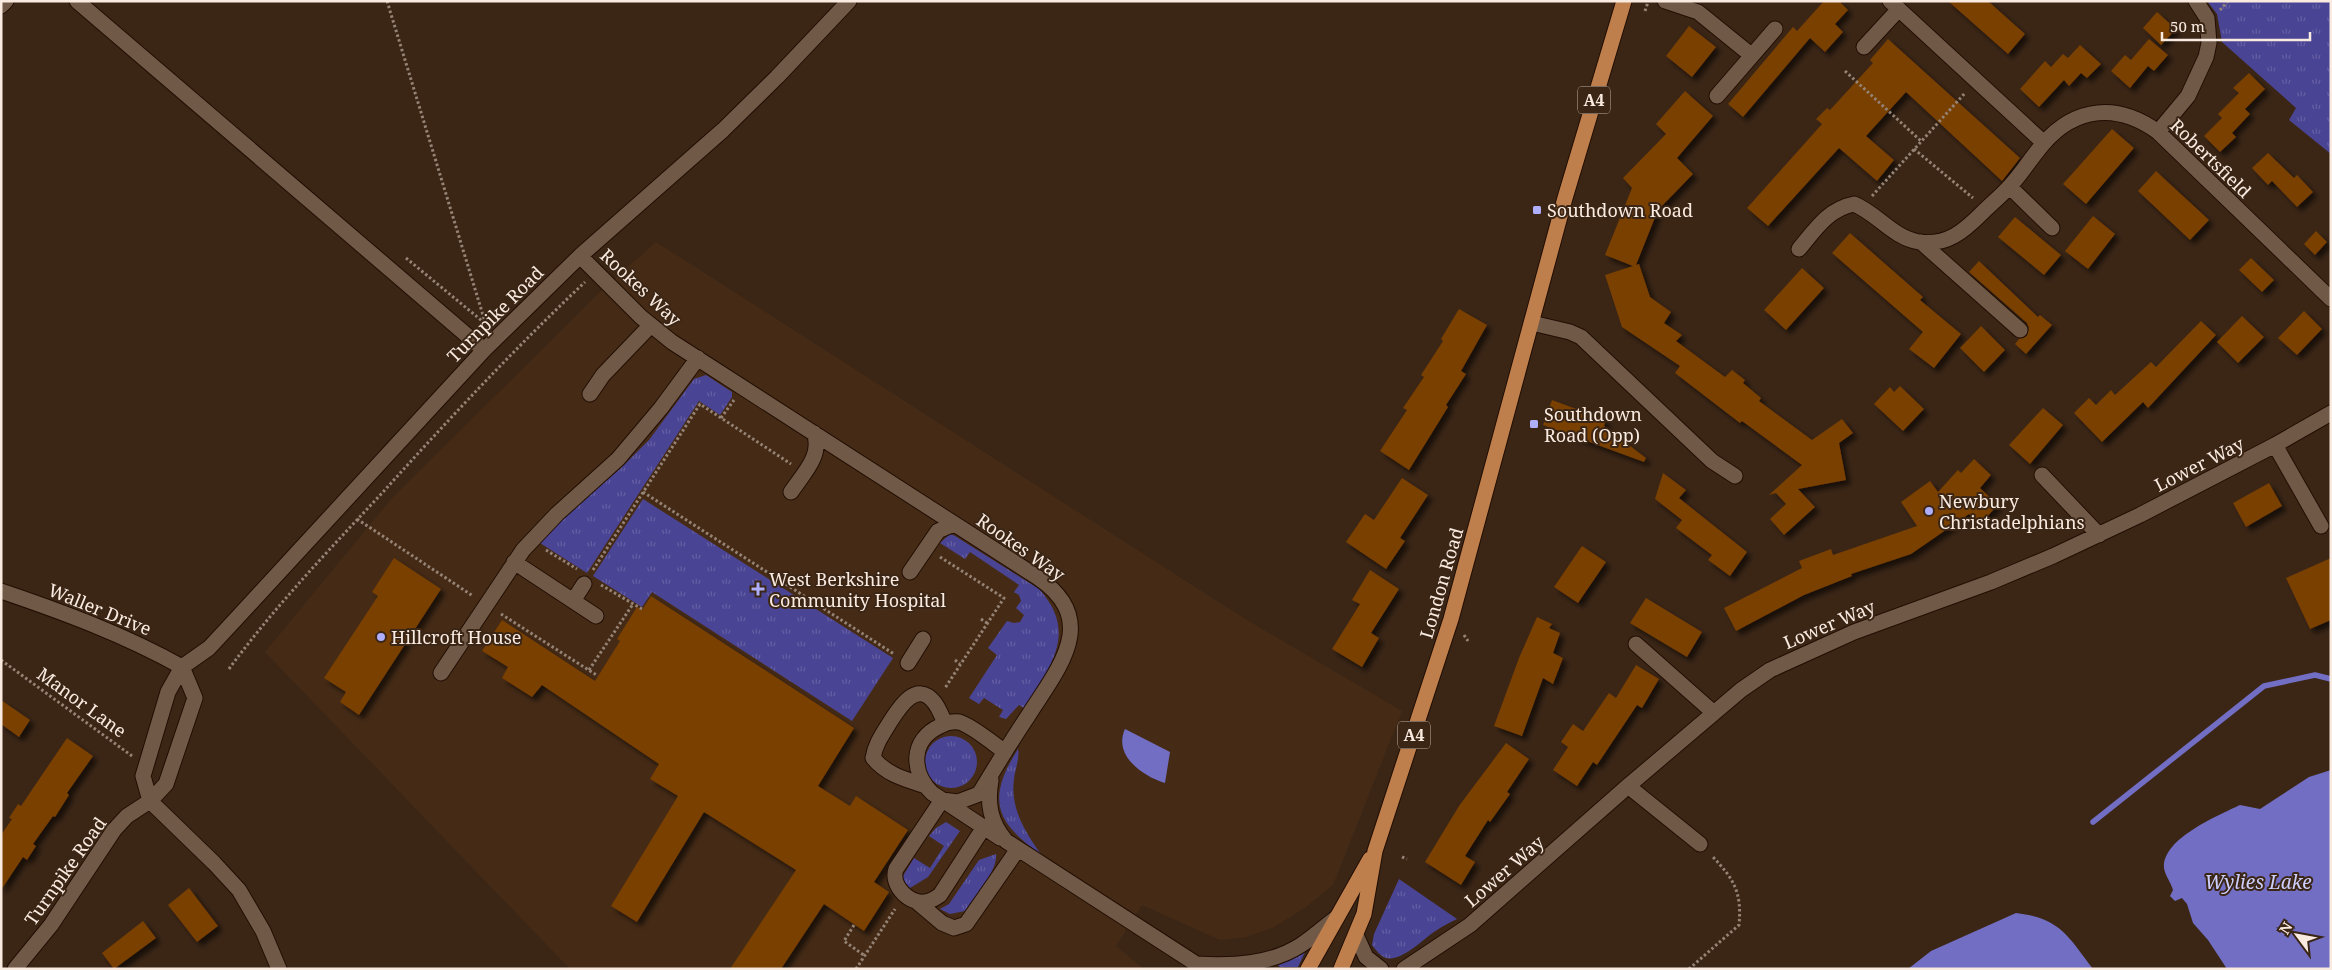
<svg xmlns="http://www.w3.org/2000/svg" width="2332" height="970" font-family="'Noto Serif',serif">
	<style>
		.built { fill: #452b16 }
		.grass { fill: url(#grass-tufts) }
		.water { fill: #716ec4 }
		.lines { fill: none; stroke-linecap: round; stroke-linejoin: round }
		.stream { stroke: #716ec4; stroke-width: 5.5 }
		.building { fill: #793f00; filter: url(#shadow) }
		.minor-casing { stroke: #210e02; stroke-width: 17 }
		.major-casing { stroke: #210e02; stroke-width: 17 }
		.path { stroke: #958375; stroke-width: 3; stroke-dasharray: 2.5 2.5; stroke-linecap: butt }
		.minor { stroke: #715948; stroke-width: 15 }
		.major { stroke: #bf7f4d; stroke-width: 15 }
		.poi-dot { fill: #aeaefb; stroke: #3b2616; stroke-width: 2 }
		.labels { text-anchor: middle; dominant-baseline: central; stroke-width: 4; stroke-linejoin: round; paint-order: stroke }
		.shield { fill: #3b2616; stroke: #c1b0a4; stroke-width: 1 }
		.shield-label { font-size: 16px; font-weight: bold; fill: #faebe1 }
		.street-label { font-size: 18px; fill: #faebe1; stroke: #3b2616 }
		.poi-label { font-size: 18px; fill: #faebe1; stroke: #3b2616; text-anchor: start }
		.water-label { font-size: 19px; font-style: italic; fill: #cccefc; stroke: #3b2616 }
	</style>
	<defs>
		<pattern id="grass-tufts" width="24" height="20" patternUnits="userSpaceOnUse" patternTransform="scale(1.25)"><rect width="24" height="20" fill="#4a4494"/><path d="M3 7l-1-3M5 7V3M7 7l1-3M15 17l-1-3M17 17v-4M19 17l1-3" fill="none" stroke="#655fa3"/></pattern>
		<filter id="shadow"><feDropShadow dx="4.5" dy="4.5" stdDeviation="2.5" flood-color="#0009"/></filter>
	</defs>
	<rect width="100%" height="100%" fill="#3b2616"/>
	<!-- built -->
	<path class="built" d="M 656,242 L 1242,617 L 1402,711 L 1333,885 L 1306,907 L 1274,927 L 1246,937 L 1220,940 L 1142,905 L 1116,946 L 1144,969 L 570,969 L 265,652 L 393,497 L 597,295 Z"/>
	<!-- grass -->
	<path class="grass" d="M 2207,1 L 2331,1 L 2331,154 L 2289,120 L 2296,108 L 2222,42 L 2217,14 Z
		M 706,375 L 732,392 L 732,397 L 720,415 L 699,401 L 587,573 L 540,543 L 567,514 L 621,468 L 649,440 L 694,379 Z
		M 643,499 L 893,658 L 852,721 L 652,592 L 642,607 L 593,576 Z
		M 950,534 L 955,536 L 1039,589 C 1079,633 1050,667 1024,708 L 1019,705 L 1006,719 L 999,717 L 1003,710 L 984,698 L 979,704 L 969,698 L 997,655 L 988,648 L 1007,621 L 1014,623 L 1020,622 L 1024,615 L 1016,608 L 1021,601 L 1019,595 L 1014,592 L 1019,585 L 970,552 L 965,559 L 940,543 Z
		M925 762a26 26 0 1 1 52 0a26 26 0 1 1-52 0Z
		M 1018,749 C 1020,757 1015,770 1014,779 C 1010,808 1025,832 1041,854 C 994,822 987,798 1018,749 Z
		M 946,822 L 960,831 L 928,877 L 910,888 L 903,880 L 903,876 L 914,858 L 930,868 L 944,846 L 929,836 L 936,828 Z
		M 996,854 C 998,871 974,898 965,911 L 950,914 L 940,909 L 949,904 L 979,860 Z
		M 1399,879 L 1457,919 C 1450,922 1443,926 1437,930 C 1424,938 1402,962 1386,958 C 1380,956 1376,950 1372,945 L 1374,934 Z
		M 1307,948 L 1298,967 L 1280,967 L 1275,963 Z"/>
	<!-- water -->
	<path class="water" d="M 1125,729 L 1170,752 L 1165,783 C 1142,776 1113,755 1125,729 Z
		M 2331,770 L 2331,969 L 2227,969 L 2208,940 L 2193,923 L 2187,904 L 2182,898 L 2175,901 L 2170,896 L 2173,890 C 2171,883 2165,875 2164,868 C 2162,839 2217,816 2240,805 L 2260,809 L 2309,777 Z
		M 2016,913 C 2060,918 2068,936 2093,969 L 1908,969 L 1931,951 Z"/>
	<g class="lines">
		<!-- stream -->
		<path class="stream" d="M 2093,822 L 2264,686 L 2315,675 L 2331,679"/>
	</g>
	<!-- building -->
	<path class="building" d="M 1824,1 L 1839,1 L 1848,10 L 1835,24 L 1843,32 L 1825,52 L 1810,38 L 1743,117 L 1728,104 L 1793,27 L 1797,31 Z
		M 1948,1 L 1988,1 L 2025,34 L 2008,54 Z
		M 2157,12 L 2176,29 L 2161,45 L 2143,28 Z
		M 1689,26 L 1716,47 L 1692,77 L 1666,56 Z
		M 1888,39 L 2020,158 L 2002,181 L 1906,92 L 1866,136 L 1894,160 L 1877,181 L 1839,148 L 1768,226 L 1747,208 L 1822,124 L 1816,119 L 1827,108 L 1830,110 L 1873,63 L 1870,60 Z
		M 2149,39 L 2168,55 L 2154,71 L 2148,66 L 2130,88 L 2111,71 L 2125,55 L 2131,60 Z
		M 2080,45 L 2101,64 L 2087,78 L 2081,73 L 2069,86 L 2064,80 L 2039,107 L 2020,89 L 2045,61 L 2051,67 L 2063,54 L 2068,58 Z
		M 2249,73 L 2265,89 L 2245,109 L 2250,114 L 2232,133 L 2236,137 L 2220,152 L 2204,136 L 2222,118 L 2218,114 L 2239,93 L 2233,88 Z
		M 1685,91 L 1713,116 L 1677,158 L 1693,174 L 1658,210 L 1636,265 L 1639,264 L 1650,297 L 1671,312 L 1664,323 L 1682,335 L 1676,341 L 1725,377 L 1732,370 L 1745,380 L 1743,383 L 1761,398 L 1759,401 L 1812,440 L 1842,419 L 1853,433 L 1839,443 L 1846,480 L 1798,489 L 1815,507 L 1784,535 L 1770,519 L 1786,504 L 1776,493 L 1769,495 L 1802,465 L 1742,421 L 1740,423 L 1675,373 L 1680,366 L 1622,327 L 1605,275 L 1633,266 L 1605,255 L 1632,188 L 1623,178 L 1666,134 L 1656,124 Z
		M 2112,129 L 2134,148 L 2086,204 L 2063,184 Z
		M 2268,153 L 2294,178 L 2297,175 L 2313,192 L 2297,207 L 2272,181 L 2268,185 L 2252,168 Z
		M 2156,171 L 2209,220 L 2190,240 L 2138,191 Z
		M 2093,216 L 2115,234 L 2088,269 L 2065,251 Z
		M 2015,217 L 2061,255 L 2044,275 L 1998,237 Z
		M 2316,231 L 2327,242 L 2315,255 L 2304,244 Z
		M 1850,233 L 1923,297 L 1920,300 L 1961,334 L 1934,368 L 1909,349 L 1923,332 L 1832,253 Z
		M 2251,258 L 2274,280 L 2262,292 L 2239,270 Z
		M 1979,261 L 2038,317 L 2040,315 L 2052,325 L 2026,354 L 2015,344 L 2019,339 L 2027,336 L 2029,328 L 2027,323 L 1969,272 Z
		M 1802,268 L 1824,288 L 1786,330 L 1764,310 Z
		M 1459,309 L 1487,325 L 1461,371 L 1466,374 L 1446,405 L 1448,407 L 1409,470 L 1380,451 L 1407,410 L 1403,408 L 1424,377 L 1421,375 L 1443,341 L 1441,339 Z
		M 2304,311 L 2322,329 L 2297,355 L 2278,338 Z
		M 2242,316 L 2264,337 L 2238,363 L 2217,342 Z
		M 2201,321 L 2216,335 L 2148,408 L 2143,402 L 2102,442 L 2074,413 L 2089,398 L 2096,405 L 2111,390 L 2115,395 L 2151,362 L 2156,367 Z
		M 1981,326 L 2005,350 L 1984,372 L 1960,348 Z
		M 1900,386 L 1924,409 L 1903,431 L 1874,404 L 1890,387 L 1894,392 Z
		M 1552,400 L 1606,420 L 1604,426 L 1646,458 L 1644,462 L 1543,425 Z
		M 2043,408 L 2063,425 L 2030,464 L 2009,445 Z
		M 1974,459 L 1991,475 L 1980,488 L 1998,505 L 1980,524 L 1969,514 L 1911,554 L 1851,574 L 1852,576 L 1804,595 L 1736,631 L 1724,608 L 1802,568 L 1799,561 L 1831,549 L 1833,555 L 1917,526 L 1901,502 L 1930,481 L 1938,492 L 1958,470 L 1961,473 Z
		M 1663,473 L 1686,490 L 1679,498 L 1747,552 L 1730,576 L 1708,560 L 1712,555 L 1676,528 L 1682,520 L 1655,499 Z
		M 1402,478 L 1428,495 L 1400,538 L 1405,541 L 1386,569 L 1346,542 L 1365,514 L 1374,520 Z
		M 2269,483 L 2282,506 L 2246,527 L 2233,503 Z
		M 1582,546 L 1606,562 L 1578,603 L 1554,587 Z
		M 394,558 L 441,589 L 359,715 L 340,702 L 346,692 L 324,678 L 378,596 L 372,592 Z
		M 2331,558 L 2331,620 L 2310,629 L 2286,578 Z
		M 1370,570 L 1399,589 L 1371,633 L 1379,638 L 1362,667 L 1332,649 L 1360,604 L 1352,600 Z
		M 651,596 L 854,728 L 818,786 L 850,806 L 856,796 L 908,830 L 874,882 L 889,892 L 864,931 L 824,904 L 781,969 L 730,969 L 796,870 L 704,812 L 637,922 L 611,906 L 678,796 L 650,779 L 659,764 L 542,685 L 532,697 L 502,678 L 508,667 L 482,651 L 502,620 L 595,681 L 620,641 L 617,639 L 637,607 L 642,610 Z
		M 1646,598 L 1702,632 L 1687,657 L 1630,623 Z
		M 1537,617 L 1552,624 L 1549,628 L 1560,633 L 1553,653 L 1563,658 L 1553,684 L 1543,678 L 1522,736 L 1494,726 L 1519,658 Z
		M 1636,665 L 1659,679 L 1642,708 L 1637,705 L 1597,765 L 1593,762 L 1577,786 L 1553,770 L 1568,747 L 1561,742 L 1573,724 L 1583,731 L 1609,693 L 1616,698 Z
		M 1,700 L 30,720 L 19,737 L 1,724 Z
		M 67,738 L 93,756 L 67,793 L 69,795 L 55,817 L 53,816 L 33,844 L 36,846 L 27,860 L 23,857 L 1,890 L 1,835 L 12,819 L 9,818 L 18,804 L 21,806 Z
		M 1506,743 L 1529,759 L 1507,792 L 1510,794 L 1490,822 L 1488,820 L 1465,856 L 1475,862 L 1461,885 L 1425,862 L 1459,806 Z
		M 189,888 L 218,926 L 197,942 L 168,905 Z
		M 143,921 L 156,938 L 114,969 L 102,953 Z"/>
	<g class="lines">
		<defs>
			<path id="minor" d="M 77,1 L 484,350
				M 1665,1 L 1698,12 L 1751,55
				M 1890,1 L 2044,143
				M 1,6 L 6,1
				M 1864,47 L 1899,9
				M 1717,96 L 1775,29
				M 2158,132 L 2188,96 L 2206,57 L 2209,43 L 2207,18 L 2196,1
				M 2010,187 L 2052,228
				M 1921,242 L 2020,330
				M 1799,249 C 1815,230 1828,209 1854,204 C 1878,214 1892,237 1919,242 C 1947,246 1964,231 1982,213 C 1991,204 2001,196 2010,186 C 2022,173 2031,158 2043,144 C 2076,106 2118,103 2158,132 L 2331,299
				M 580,256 L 641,317 L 672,342 L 1037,577 C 1101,620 1059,667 1028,716 C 1011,741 995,768 979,794 L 958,802 L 942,800
				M 1532,323 L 1570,332 L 1581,337 L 1712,461 L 1735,476
				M 590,394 L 603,375 L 650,326
				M 2275,445 L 2321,526
				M 2042,475 L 2099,535
				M 791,492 C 803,474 823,455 814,433
				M 514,562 L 596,616
				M 910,572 L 938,531 L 954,524
				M 1,591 C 63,612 125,635 182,667
				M 573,601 L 584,584
				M 1636,644 L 1714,713
				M 908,663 L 923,639
				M 441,673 L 523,550 L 557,514 L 618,459 L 661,408 L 698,358
				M 991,780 C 987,804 990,822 1006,841 L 1204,969
				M 923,785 C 904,779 886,774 873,758 C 875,744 883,734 890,722 C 899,708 916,680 934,702 C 939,708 942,717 945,723
				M 1628,786 L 1700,844
				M 942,800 L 896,869 C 890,886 911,907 929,901 C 933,900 937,897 940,895 L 984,827
				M 1000,838 L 932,793 C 911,772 910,740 940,726 C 945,723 953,721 959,722 C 971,725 994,744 1005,752
				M 916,901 L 942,923 L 954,928 L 966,924 L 1018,849
				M 1356,935 L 1366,957 L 1381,969
				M 1196,964 C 1232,966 1270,965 1301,945 C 1313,937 1324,927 1336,918
				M 15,969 L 51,925 L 114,830 L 127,816 L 150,801 L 166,784 L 195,698 L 182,667
				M 279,969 L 263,931 L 239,890 L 214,863 L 150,801 L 143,776 L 168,692 L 182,667 L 209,648 L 236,619 L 484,350 L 580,256 L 723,130 L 777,77 L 849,1
				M 1404,969 L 1470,925 L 1628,786 L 1741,690 L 1770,670 L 1854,632 L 1991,582 L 2053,556 L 2140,515 L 2275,445 L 2331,413"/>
			<path id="major" d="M 1308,969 L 1370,859
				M 1341,969 L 1364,914 L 1375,851 L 1451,619 L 1565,198 L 1624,1"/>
		</defs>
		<!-- minor casing -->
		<use href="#minor" class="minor-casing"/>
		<!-- major casing -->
		<use href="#major" class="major-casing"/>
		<!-- path -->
		<path class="path" d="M 387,1 L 486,325
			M 2220,10 L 2228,1
			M 1645,11 L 1648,2
			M 1845,71 L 1921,141
			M 1914,149 L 1973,198
			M 1872,196 L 1965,93
			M 406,258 L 487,325
			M 721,418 L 734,400
			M 643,492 L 894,654
			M 357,519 L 473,596
			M 546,550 L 577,569
			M 940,557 L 1004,598 L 945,688
			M 593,570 L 700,404 L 791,464
			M 601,585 L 642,609
			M 501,614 L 598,676
			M 981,619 L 987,623
			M 1464,635 L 1468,641
			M 1,660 L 132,756
			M 955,660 L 960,664
			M 229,669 C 275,606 330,549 383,492 C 448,420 514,349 585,282
			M 589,670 L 633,604
			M 1402,857 L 1407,859
			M 854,925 L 844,941 L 865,956
			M 856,969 L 895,909
			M 1689,969 L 1739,925 C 1742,892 1734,879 1712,856"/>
		<!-- minor -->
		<use href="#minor" class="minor"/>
		<!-- major -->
		<use href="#major" class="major"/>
	</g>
	<!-- markers -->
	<g class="poi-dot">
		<rect x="1532" y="205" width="10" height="10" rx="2.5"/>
		<rect x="1529" y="419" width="10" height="10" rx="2.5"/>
		<circle cx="1929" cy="511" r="5"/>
		<path d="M755.5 581.5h5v5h5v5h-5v5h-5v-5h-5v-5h5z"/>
		<circle cx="381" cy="637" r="5"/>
	</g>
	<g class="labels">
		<!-- shield labels -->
		<g class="shield">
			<rect x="1578" y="86.5" width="32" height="27" rx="4"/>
			<rect x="1398" y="721.5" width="32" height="27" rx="4"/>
		</g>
		<g class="shield-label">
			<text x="1594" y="100">A4</text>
			<text x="1414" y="735">A4</text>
		</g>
		<!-- street labels -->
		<g class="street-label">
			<text transform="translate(2211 158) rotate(44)">Robertsfield</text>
			<text transform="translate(641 287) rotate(43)">Rookes Way</text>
			<text transform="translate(495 314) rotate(-45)">Turnpike Road</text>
			<text transform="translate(2199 464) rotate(-27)">Lower Way</text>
			<text transform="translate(1021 547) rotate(35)">Rookes Way</text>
			<text transform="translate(1441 583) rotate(-74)">London Road</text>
			<text transform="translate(100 609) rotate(22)">Waller Drive</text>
			<text transform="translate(1829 624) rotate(-23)">Lower Way</text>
			<text transform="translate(82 702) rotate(36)">Manor Lane</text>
			<text transform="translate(65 871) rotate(-55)">Turnpike Road</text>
			<text transform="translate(1504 871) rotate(-41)">Lower Way</text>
		</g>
		<!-- poi labels -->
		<g class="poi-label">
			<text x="1547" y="210">Southdown Road</text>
			<text x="1544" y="414">Southdown<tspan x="1544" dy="21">Road (Opp)</tspan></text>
			<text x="1939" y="501">Newbury<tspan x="1939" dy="21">Christadelphians</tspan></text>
			<text x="769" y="579">West Berkshire<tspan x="769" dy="21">Community Hospital</tspan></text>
			<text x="391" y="637">Hillcroft House</text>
		</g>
		<!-- water labels -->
		<g class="water-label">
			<text x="2258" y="882">Wylies Lake</text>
		</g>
	</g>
	<!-- border -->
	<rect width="2332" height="970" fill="none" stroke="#faebe1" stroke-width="5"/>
	<!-- north arrow -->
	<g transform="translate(2297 935) rotate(302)" stroke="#3b2616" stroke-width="4" paint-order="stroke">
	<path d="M0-4L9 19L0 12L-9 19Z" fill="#faebe1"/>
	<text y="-8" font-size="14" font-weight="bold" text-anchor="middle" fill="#faebe1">N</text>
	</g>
	<!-- scale -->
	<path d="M2162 32v8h148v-8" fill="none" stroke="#faebe1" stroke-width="2.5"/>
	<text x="2170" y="32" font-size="15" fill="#faebe1" stroke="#3b2616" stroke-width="4" paint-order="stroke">50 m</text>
</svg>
